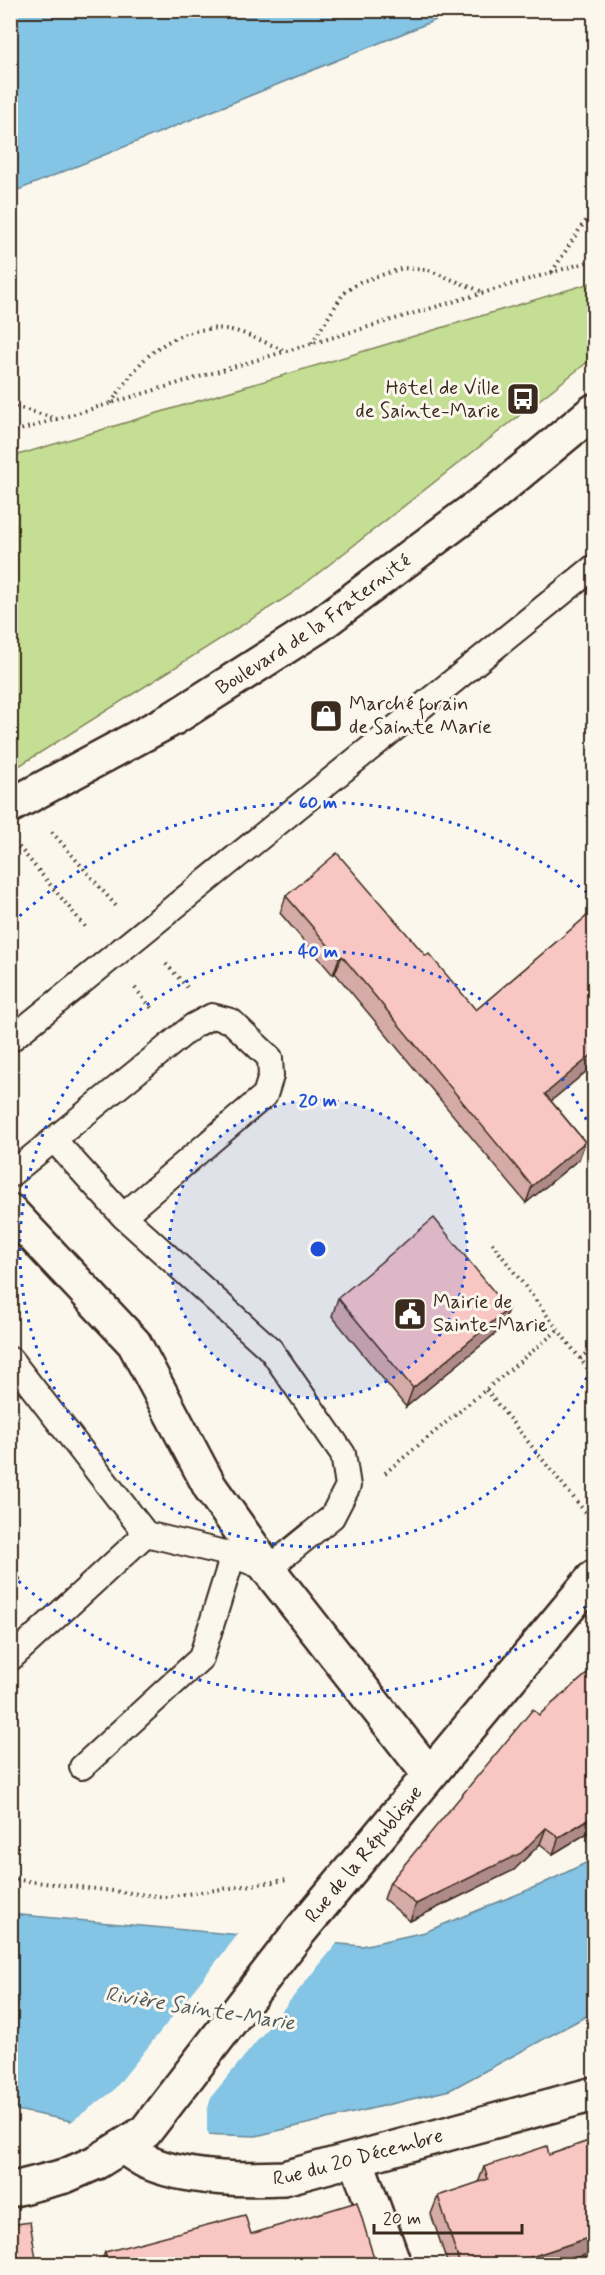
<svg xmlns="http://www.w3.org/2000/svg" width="605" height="2275" font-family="Mynerve,sans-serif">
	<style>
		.green { fill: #c4de94; stroke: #808459; stroke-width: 1.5 }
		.water { fill: #84c4e4; stroke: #678695; stroke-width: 1.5 }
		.pier { fill: #fbf7ec }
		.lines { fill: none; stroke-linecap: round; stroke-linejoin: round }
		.service-casing { stroke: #3b2a1e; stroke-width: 28 }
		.minor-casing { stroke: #3b2a1e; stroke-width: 38 }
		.secondary-casing { stroke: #3b2a1e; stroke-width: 38 }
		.path { stroke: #3b2a1e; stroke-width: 4; stroke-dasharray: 1.5 4.5; stroke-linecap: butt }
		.service { stroke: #fbf7ec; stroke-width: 24 }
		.minor { stroke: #fbf7ec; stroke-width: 33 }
		.secondary { stroke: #fbf7ec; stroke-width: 33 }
		.wall { fill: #d5aba8; stroke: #3b2a1e; stroke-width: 1.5 }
		.shaded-wall { fill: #ae8b88; stroke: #3b2a1e; stroke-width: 1.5 }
		.building { fill: #f8c7c3; stroke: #3b2a1e; stroke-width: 1.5 }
		.ring { fill: none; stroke: #1d4ed8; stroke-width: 3; stroke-dasharray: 3 6 }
		.labels { text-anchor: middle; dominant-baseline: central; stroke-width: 6; stroke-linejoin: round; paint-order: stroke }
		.poi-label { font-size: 20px; fill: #3b2a1e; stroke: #fbf7ec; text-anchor: start }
		.street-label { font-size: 20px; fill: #3b2a1e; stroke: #fbf7ec }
		.water-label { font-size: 21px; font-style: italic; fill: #515859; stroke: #fbf7ec }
		.centre { fill: #1d4ed8; stroke: #fbf7ec; stroke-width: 3 }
		.ring-label { font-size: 18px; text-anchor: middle; font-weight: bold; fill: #1d4ed8; stroke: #fbf7ec; stroke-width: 6; stroke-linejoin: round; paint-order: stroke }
	</style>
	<rect width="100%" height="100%" fill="#fbf7ec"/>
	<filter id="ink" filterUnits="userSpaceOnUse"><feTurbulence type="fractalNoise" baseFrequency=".0167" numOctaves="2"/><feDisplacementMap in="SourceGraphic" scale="12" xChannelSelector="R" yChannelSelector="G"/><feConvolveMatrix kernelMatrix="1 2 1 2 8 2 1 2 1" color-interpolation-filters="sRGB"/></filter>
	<g filter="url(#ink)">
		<!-- green -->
		<path class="green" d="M 594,282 L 594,357 L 293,593 L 11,771 L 11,457 Z"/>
		<!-- water -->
		<path class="water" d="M 11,10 L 458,10 L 458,11 L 11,193 Z
			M 594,1859 L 594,2012 L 450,2090 L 256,2136 L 198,2134 L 81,2123 L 11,2109 L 11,1914 L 362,1946 L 425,1932 L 540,1885 Z"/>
		<!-- pier -->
		<path class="pier" d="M 240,1932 L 339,1941 L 211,2097 L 207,2112 L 207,2131 L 211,2137 L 68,2124 L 112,2092 Z"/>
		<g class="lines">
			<defs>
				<path id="service" d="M 10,1040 L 594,567
					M 10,1175 L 193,1026 L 212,1016 L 231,1021 L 270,1058 L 271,1076 L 265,1095 L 123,1216
					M 11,1360 L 146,1534 L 233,1555 L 268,1569 L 332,1517 L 348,1486 L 343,1454 L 271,1350 L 123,1216 L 54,1140
					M 10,1659 L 146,1534
					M 82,1767 L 201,1658 L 233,1555"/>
				<g id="minor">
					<path id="s1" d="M 10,806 L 174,718 L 318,626 L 489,498 L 594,411"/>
					<path d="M 10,1211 L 134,1343 L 210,1487 L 268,1569 L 429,1774"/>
					<path id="s2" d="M 123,2147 C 131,2152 139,2158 147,2162 C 185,2179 243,2180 284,2178 L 594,2094"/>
					<path d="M 356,2159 L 394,2264"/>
				</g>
				<g id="secondary">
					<path id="s3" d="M 10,2190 L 65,2176 L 97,2162 L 145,2132 L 300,1931 L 594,1577"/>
				</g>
			</defs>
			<!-- service casing -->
			<use href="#service" class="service-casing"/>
			<!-- minor casing -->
			<use href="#minor" class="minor-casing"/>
			<!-- secondary casing -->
			<use href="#secondary" class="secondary-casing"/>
			<!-- path -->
			<path class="path" d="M 552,272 L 581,227 L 594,211
				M 312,343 L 343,294 L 360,282 L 403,268 L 428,270 L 483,292
				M 111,403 C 121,389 131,374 142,362 C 166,337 205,321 239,332 C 255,337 270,345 286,351
				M 10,405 L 57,419
				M 10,433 L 594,260
				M 52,832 L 116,906
				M 19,847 L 87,929
				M 166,964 L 187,987
				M 135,988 L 153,1010
				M 492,1243 L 594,1377
				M 580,1359 L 594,1346
				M 486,1390 L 594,1523
				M 385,1473 L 558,1330
				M 10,1879 L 165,1897 L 287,1880"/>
			<!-- service -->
			<use href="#service" class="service"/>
			<!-- minor -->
			<use href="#minor" class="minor"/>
			<!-- secondary -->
			<use href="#secondary" class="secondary"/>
		</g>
		<!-- wall -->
		<path class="wall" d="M 286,896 L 426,956 L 476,1010 L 594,910 L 594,1065 L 551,1101 L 585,1142 L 579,1159 L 526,1203 L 335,973 L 333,975 L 280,913 Z
			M 338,1298 L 502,1328 L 406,1407 L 332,1316 Z
			M 594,1649 L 594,1829 L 553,1854 L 540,1844 L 514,1870 L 410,1921 L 384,1899 L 390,1882 L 539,1715 L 593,1669 L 589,1663 Z
			M 594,2139 L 594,2252 L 555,2265 L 448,2265 L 431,2214 L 438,2196 L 478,2183 L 484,2167 L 549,2155 Z
			M 251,2234 L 376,2265 L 100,2265 L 105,2252 Z"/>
		<!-- shaded-wall -->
		<path class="shaded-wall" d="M 342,956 L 335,973 L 333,975 L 339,958 Z
			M 594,1053 L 594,1065 L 539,1111 L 545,1094 Z
			M 585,1142 L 579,1159 L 526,1203 L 532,1186 Z
			M 508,1309 L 502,1328 L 406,1407 L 413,1388 Z
			M 20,1579 L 15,1592 L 10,1595 L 10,1584 Z
			M 594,1816 L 594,1829 L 553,1854 L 559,1837 Z
			M 546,1828 L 540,1844 L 514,1870 L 410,1921 L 416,1904 Z
			M 594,2236 L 594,2252 L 555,2265 L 507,2265 Z"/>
		<!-- building -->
		<path class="building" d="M 337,853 L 426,956 L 429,954 L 476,1010 L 594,910 L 594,1053 L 545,1094 L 585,1142 L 532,1186 L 342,956 L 339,958 L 286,896 Z
			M 434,1218 L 508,1309 L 413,1388 L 338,1298 Z
			M 10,1560 L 20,1579 L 10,1584 Z
			M 594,1668 L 594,1816 L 559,1837 L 546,1828 L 521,1853 L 416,1904 L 390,1882 L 533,1709 L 539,1715 Z
			M 594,2139 L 594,2236 L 507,2265 L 460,2265 L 438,2196 L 488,2179 L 484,2167 L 547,2146 L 549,2155 Z
			M 357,2202 L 376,2265 L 108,2265 L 105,2252 L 245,2215 L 251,2234 Z
			M 30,2222 L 37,2265 L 10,2265 L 10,2225 Z"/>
	</g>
	<!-- distance rings -->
	<circle cx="318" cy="1249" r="149" fill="#1d4ed8" fill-opacity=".12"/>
	<g class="ring">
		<circle cx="318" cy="1249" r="149"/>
		<path d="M594 1361A298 298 0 1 1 594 1137"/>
		<path d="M593 1601A447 447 0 0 1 13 1576M13 922A447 447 0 0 1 593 897"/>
	</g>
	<!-- icons -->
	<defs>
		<symbol id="bus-square" viewBox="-11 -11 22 22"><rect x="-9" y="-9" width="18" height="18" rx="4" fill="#3b2a1e" stroke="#fbf7ec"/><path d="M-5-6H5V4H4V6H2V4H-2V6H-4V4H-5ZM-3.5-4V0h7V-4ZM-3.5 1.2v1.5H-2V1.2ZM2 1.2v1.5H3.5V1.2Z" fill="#fff"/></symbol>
		<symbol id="shop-square" viewBox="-11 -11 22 22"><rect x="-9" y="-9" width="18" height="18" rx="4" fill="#3b2a1e" stroke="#fbf7ec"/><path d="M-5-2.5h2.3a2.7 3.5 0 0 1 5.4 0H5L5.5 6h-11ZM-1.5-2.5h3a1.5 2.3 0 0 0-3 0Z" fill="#fff"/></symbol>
		<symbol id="civic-square" viewBox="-11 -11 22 22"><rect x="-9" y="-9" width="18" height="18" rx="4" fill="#3b2a1e" stroke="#fbf7ec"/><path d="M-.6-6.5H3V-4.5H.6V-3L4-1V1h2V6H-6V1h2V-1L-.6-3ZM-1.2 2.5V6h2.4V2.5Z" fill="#fff"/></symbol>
	</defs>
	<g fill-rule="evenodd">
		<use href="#bus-square" x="504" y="380" width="38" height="38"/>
		<use href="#shop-square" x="307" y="697" width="38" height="38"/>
		<use href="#civic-square" x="391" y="1295" width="38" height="38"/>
	</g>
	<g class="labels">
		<!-- poi labels -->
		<g class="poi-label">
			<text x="500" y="388" text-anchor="end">Hôtel de Ville<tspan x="500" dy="23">de Sainte-Marie</tspan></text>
			<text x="349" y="704">Marché forain<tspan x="349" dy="23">de Sainte Marie</tspan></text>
			<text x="433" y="1302">Mairie de<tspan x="433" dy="23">Sainte-Marie</tspan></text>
		</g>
		<!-- street labels -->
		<g class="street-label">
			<text stroke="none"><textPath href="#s1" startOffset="354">Boulevard de la Fraternité</textPath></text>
			<text stroke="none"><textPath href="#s3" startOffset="502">Rue de la République</textPath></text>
			<text stroke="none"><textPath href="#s2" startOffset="244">Rue du 20 Décembre</textPath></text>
		</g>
		<!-- water labels -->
		<g class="water-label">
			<text transform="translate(200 2009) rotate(9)">Rivière Sainte-Marie</text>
		</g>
	</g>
	<circle cx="318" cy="1249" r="9" class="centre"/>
	<g class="ring-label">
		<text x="318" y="808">60 m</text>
		<text x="318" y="957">40 m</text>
		<text x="318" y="1106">20 m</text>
	</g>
	<!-- margin -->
	<rect width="605" height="2275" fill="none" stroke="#fbf7ec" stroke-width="36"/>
	<rect x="18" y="18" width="569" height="2239" fill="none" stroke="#3b2a1e" stroke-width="2" filter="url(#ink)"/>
	<!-- scale -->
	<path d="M374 2224v9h148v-9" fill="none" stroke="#3b2a1e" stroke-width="3"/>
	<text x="383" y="2224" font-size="18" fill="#3b2a1e" stroke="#fbf7ec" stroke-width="4.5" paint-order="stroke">20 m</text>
</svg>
